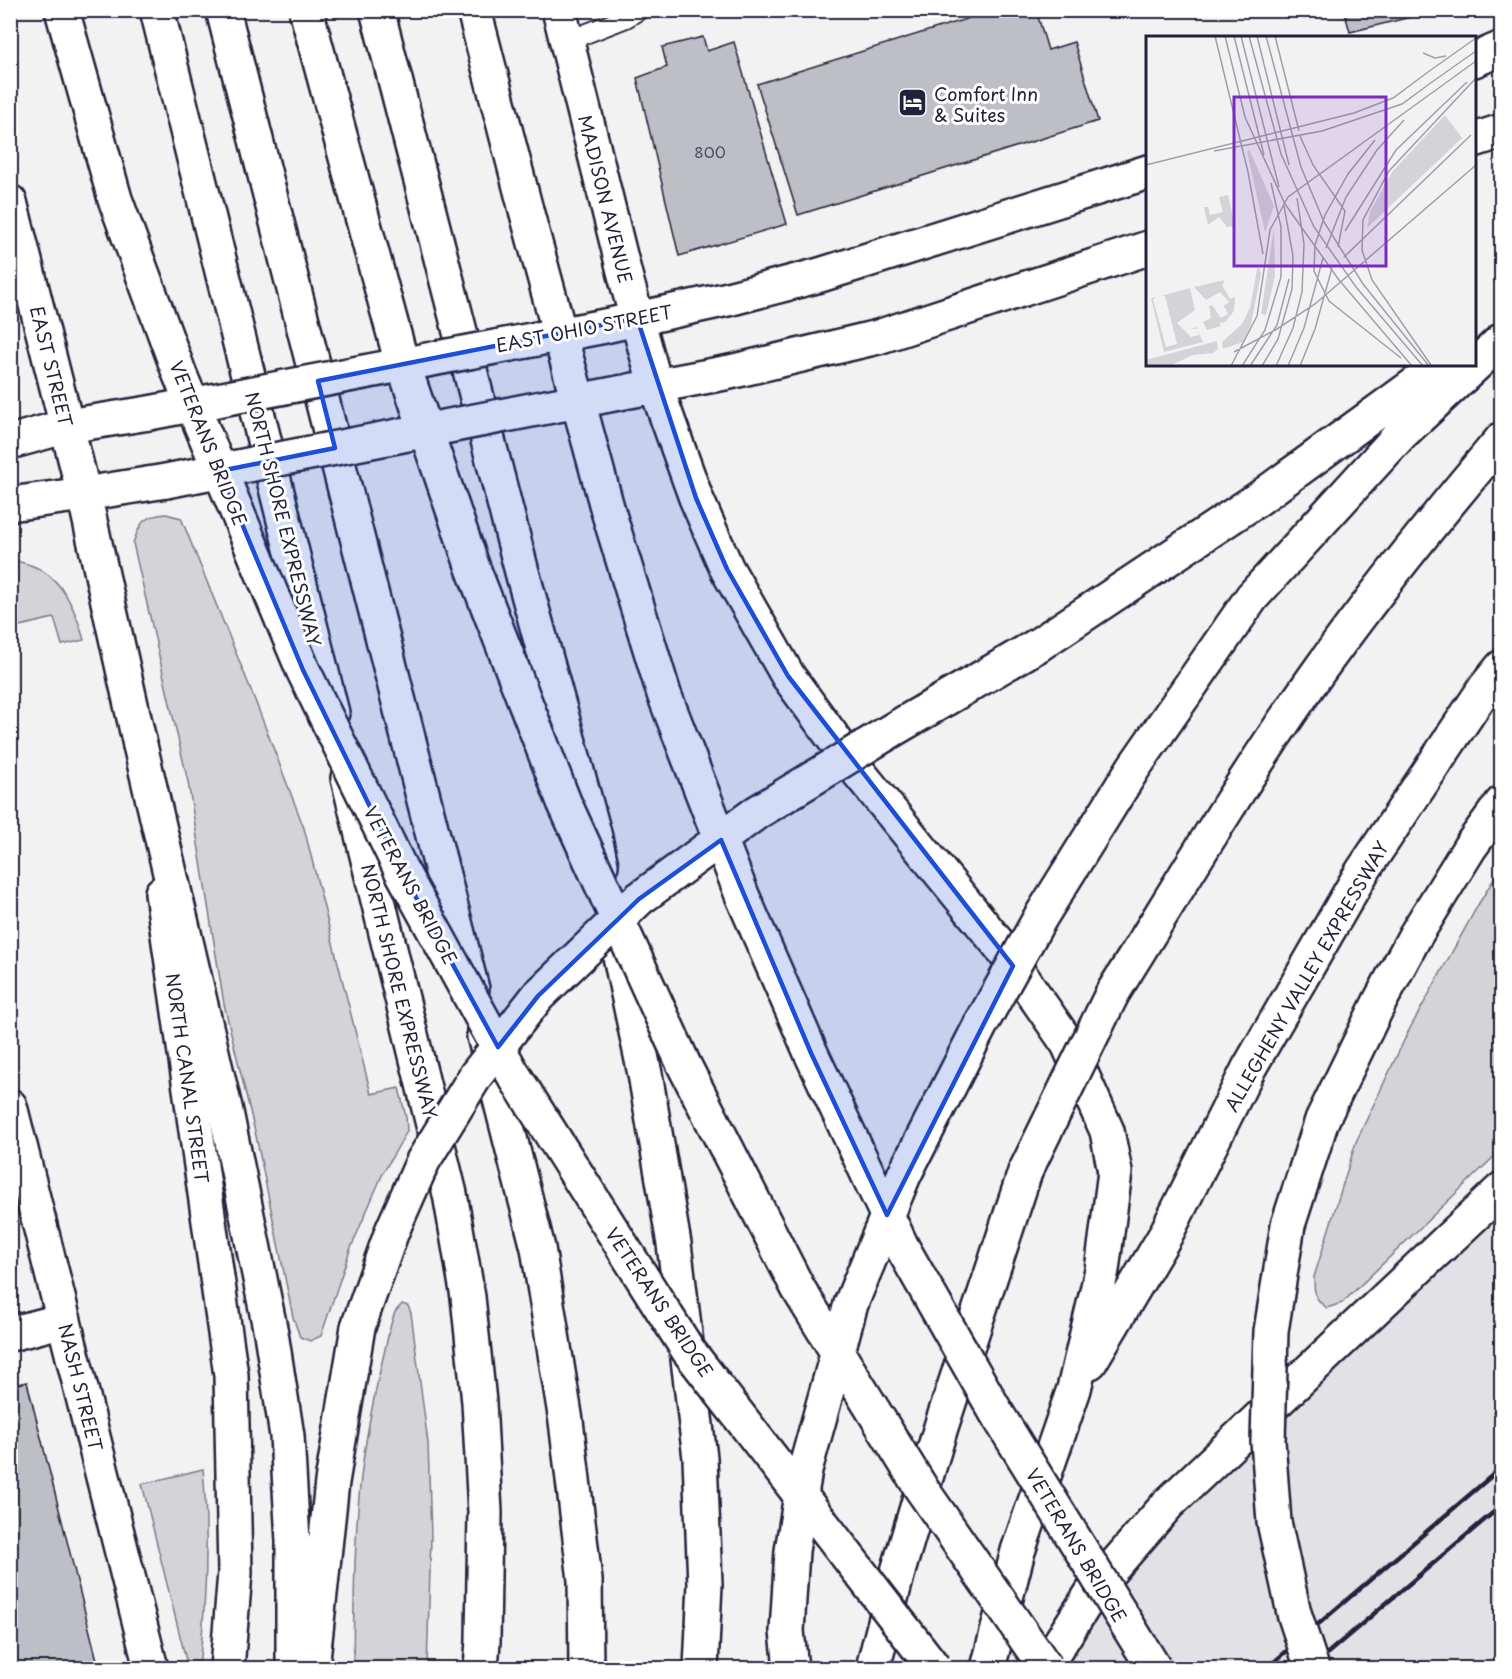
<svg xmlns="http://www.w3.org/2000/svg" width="1512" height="1679" font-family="'Playpen Sans',sans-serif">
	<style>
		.built { fill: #e2e2e6 }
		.green { fill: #d3d3d8; stroke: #7a7a8a; stroke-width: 1.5 }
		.building { fill: #bebec6; stroke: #22223b; stroke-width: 1.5 }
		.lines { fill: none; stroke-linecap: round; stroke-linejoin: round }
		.service-casing { stroke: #22223b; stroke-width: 22 }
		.minor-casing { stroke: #22223b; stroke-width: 38 }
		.tertiary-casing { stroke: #22223b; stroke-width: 38 }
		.secondary-casing { stroke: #22223b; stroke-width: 38 }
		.primary-casing { stroke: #22223b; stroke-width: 38 }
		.motorway-casing { stroke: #22223b; stroke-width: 38 }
		.service { stroke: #fff; stroke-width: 18 }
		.minor { stroke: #fff; stroke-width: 33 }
		.tertiary { stroke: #fff; stroke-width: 33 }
		.secondary { stroke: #fff; stroke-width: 33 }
		.primary { stroke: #fff; stroke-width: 33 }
		.motorway { stroke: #fff; stroke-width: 33 }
		.rail { stroke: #22223b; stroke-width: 4.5 }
		.primary-bridge-casing { stroke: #22223b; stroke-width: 38; stroke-linecap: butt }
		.motorway-bridge-casing { stroke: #22223b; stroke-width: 38; stroke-linecap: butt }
		.primary-bridge { stroke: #fff; stroke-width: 33 }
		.motorway-bridge { stroke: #fff; stroke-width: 33 }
		.marked { fill: #1d4ed8; fill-opacity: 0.2; stroke: #1d4ed8; stroke-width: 4.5; stroke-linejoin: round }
		.labels { text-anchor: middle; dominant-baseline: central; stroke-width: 6; stroke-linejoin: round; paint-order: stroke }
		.number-label { font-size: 15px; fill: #49495e }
		.poi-label { font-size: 18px; fill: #22223b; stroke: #fff; text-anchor: start }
		.street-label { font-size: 18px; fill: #22223b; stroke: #fff }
		.inset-road { fill: none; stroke: #9f9fa9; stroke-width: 1.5 }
		.view { fill: #7b2cbf; fill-opacity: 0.15; stroke: #7b2cbf; stroke-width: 3 }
		.inset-edge { fill: none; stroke: #22223b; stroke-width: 3 }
	</style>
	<rect width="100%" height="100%" fill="#f2f2f3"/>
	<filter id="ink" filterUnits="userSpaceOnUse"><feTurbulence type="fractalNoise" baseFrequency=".0167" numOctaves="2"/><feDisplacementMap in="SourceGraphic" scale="12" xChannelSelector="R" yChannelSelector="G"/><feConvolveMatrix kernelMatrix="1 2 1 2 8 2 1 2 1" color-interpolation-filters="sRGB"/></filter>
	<g filter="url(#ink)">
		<!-- built -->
		<path class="built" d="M 1501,1189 L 1501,1668 L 1044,1668 L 1095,1588 Z"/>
		<!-- green -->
		<path class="green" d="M 166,514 L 181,518 L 251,690 L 304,828 L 371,1094 L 399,1088 L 406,1117 L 407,1131 L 383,1173 L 350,1250 L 321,1336 L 310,1341 L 300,1337 L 293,1317 L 256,1136 L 224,1004 L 188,782 L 133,543 C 141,522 142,516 166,514 Z
			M 11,559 C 18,562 26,563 33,566 C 63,578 76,611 84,640 L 62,645 L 54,618 L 11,628 Z
			M 1501,867 L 1501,1150 L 1342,1303 L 1327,1308 C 1314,1299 1314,1292 1314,1277 L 1356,1142 L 1408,1032 L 1478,905 Z
			M 402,1304 L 408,1306 L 411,1313 L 428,1443 L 431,1537 L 427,1668 L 353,1668 C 354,1604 354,1540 361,1477 C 367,1425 379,1374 391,1324 L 395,1312 Z
			M 203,1469 C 209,1535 206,1603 199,1668 L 188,1668 L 142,1484 Z"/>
		<!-- building -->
		<path class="building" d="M 995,10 L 1036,10 L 1048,50 L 1074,42 L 1098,121 L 798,215 L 757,84 Z
			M 1344,10 L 1422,10 L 1423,14 L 1350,32 Z
			M 703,37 L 707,51 L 734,42 L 787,224 L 679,256 L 637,78 L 667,67 L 662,47 Z
			M 27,1382 L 99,1668 L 10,1668 L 10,1386 Z"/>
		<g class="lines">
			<defs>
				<path id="service" d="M 567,41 L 626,18 L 639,10"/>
				<path id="minor" d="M 10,1106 L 151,1668
					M 10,1334 L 64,1320"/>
				<path id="tertiary" d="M 162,893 L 231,1375 L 235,1573 L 227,1668"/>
				<path id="secondary" d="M 10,442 L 67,426
					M 10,504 L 84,494"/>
				<path id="primary" d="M 559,10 L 625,275 L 656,387
					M 1474,60 L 1502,48
					M 1474,140 L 1502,131
					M 10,202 L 84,494 L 140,745
					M 605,326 L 728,299 L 820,275 L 1148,172
					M 629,391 L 730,372 L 878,337 L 1148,248
					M 67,426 L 149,413
					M 84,494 L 166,481"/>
				<path id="motorway" d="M 157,10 L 332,713
					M 223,10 L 472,989
					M 377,10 L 522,572 L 594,833 L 601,865
					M 474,10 L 526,210
					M 656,387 L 696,498 L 727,569 L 788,676 L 856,769 L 1001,947 L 1068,1044 L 1107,1131 L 1115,1172 L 1102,1270 L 1074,1389 L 1018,1551 L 988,1668
					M 1038,645 L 1258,499 L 1443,364
					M 140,745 L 226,1112 L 271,1333 L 287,1436 L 293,1541 L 293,1668
					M 348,778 L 450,1194 L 468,1297 L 479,1402 L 485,1512 L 483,1641 L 481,1668
					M 1040,918 L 1134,767 L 1252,597 L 1400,435 L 1502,340
					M 614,928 L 645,1074 L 674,1244 L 700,1458 L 705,1584 L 701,1668
					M 1415,936 L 1470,847 L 1502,803
					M 1112,994 C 1180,885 1246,773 1321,668 C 1378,589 1439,513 1502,439
					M 484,1036 L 538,1248 L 566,1421 L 585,1580 L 586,1668
					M 1090,1362 L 1165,1236 L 1249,1068 L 1362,872 L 1485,688 L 1502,667
					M 312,1668 L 332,1482 L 358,1327
					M 873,1668 L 899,1568 L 941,1427 L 1025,1172
					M 1044,1668 L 1095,1588 L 1168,1504 L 1502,1189"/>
			</defs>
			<!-- service casing -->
			<use href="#service" class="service-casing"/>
			<!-- minor casing -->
			<use href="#minor" class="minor-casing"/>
			<!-- tertiary casing -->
			<use href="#tertiary" class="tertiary-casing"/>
			<!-- secondary casing -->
			<use href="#secondary" class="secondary-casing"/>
			<!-- primary casing -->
			<use href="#primary" class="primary-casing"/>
			<!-- motorway casing -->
			<use href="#motorway" class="motorway-casing"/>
			<!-- service -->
			<use href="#service" class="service"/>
			<!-- minor -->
			<use href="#minor" class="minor"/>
			<!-- tertiary -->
			<use href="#tertiary" class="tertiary"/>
			<!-- secondary -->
			<use href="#secondary" class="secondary"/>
			<!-- primary -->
			<use href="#primary" class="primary"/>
			<!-- motorway -->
			<use href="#motorway" class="motorway"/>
			<!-- rail -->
			<path class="rail" d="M 1267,1668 L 1502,1467
				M 1310,1668 L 1502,1505"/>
			<defs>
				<path id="primary-bridge" d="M 149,413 L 605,326
					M 166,481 L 624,392"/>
				<path id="motorway-bridge" d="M 62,10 L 115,199 L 180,375 L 303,670 L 401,870 L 510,1069 L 688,1350 L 934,1668
					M 306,10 L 398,349 L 473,568 L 564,802 L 684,1065 L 799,1290 L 921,1488 L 1046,1668
					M 526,210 L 608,511 L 664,694 L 742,895 L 811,1053 L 902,1247 L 996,1412 L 1154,1668
					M 1025,1172 L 1112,994
					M 358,1327 L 392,1231 L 423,1161 L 476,1075 L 538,996 L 639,899 L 756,813 L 894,729 L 1038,645
					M 791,1668 L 787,1631 L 792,1551 L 805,1470 L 851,1304 L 904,1175 L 980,1026 L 1040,918
					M 1312,1668 L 1294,1613 L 1274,1522 L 1268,1441 L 1271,1331 L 1288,1225 L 1322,1120 L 1380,1001 L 1415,936"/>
			</defs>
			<!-- primary-bridge casing -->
			<use href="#primary-bridge" class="primary-bridge-casing"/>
			<!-- motorway-bridge casing -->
			<use href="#motorway-bridge" class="motorway-bridge-casing"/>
			<!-- primary-bridge -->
			<use href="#primary-bridge" class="primary-bridge"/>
			<!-- motorway-bridge -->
			<use href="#motorway-bridge" class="motorway-bridge"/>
		</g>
	</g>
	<!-- marked area -->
	<path class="marked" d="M 637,318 L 696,498 L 727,569 L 788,676 L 1013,966 L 887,1215 L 811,1053 L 721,840 L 639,899 L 538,996 L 498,1047 L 401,870 L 303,670 L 220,471 L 335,448 L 318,381 Z"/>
	<!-- icons -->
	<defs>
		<symbol id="hotel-square" viewBox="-11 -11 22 22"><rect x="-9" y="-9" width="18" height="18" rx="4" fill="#22223b" stroke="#fff"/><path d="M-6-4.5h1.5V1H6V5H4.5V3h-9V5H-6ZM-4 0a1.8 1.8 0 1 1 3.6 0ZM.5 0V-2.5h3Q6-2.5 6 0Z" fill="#fff"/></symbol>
	</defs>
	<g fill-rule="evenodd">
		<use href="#hotel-square" x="896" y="86" width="33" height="33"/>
	</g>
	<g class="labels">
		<!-- number labels -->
		<g class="number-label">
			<text x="710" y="151">800</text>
		</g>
		<!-- poi labels -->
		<g class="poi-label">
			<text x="934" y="93">Comfort Inn<tspan x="934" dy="21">&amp; Suites</tspan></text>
		</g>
		<!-- street labels -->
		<g class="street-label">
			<text transform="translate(606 199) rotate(76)">MADISON AVENUE</text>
			<text transform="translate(584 328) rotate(-11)">EAST OHIO STREET</text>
			<text transform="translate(52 366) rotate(76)">EAST STREET</text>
			<text transform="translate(209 443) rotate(68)">VETERANS BRIDGE</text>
			<text transform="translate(284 519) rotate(76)">NORTH SHORE EXPRESSWAY</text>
			<text transform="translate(411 885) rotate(62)">VETERANS BRIDGE</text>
			<text transform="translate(1306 976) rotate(-60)">ALLEGHENY VALLEY EXPRESSWAY</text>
			<text transform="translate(400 991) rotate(76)">NORTH SHORE EXPRESSWAY</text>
			<text transform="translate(188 1078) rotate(82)">NORTH CANAL STREET</text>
			<text transform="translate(660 1302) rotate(56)">VETERANS BRIDGE</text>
			<text transform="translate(81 1387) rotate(76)">NASH STREET</text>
			<text transform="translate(1077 1545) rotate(59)">VETERANS BRIDGE</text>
		</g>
	</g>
	<!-- overview -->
	<g transform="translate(1146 36)">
		<rect width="330" height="330" fill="#f2f2f3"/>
		<path d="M 299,79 L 316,102 L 221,192 L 224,176 L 246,136 ZM 103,113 L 128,170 L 119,196 L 101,116 ZM 82,159 L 89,190 L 81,191 L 73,181 L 62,189 L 58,171 L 62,171 L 64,179 L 77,176 L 73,161 ZM 128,192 L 129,240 L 120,279 L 115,278 ZM 112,228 L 115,238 L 105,288 L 97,306 L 77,313 L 76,306 L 96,288 L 104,272 ZM 79,244 L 76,249 L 84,263 L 89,261 L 88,275 L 79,286 L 73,287 L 75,290 L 61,294 L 57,286 L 65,282 L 63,270 L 66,269 L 75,282 L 82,278 L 78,270 L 83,266 L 74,256 L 60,264 L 48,251 ZM 44,252 L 49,274 L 31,287 L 45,301 L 53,299 L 51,293 L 45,293 L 50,291 L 57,306 L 18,316 L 5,262 L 11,261 L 7,263 L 20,311 L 31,308 L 19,260 L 15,260 ZM 71,305 L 72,313 L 67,317 L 47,319 L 23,330 L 0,330 L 0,324 Z" fill="#d3d3d8"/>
		<path class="inset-road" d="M 69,0 L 102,136M 79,0 L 99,81 L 139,168 L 193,244 L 266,330M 88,0 L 118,119M 95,0 L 133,151M 103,0 L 135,118 L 168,191 L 210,251 L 277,330M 111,0 L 143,129M 120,0 L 155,131 L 178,186 L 217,248 L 283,330M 129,0 L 153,95M 277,17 L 289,22 L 300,20M 282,36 L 330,2M 286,46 L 330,15M 154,100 L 167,129 L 199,175 L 192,211M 229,104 L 202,138 L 179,179 L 169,209 L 168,235 L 183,265 L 255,322M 68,115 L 176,95 L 256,68 L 286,46M 0,129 L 208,77 L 247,62 L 282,36M 102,136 L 117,218M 199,195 L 250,114 L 321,46M 180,212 L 200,161 L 231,114 L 258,84M 198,221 L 325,99M 88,316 L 131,293 L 169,268 L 330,129M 285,329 L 226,244 L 216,214 L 217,184 L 243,135 L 330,42M 85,330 L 111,280 L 124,194 L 142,161 L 330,25M 96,330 L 119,294 L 135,241 L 135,191 L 125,147M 104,330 L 131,289 L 143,243M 116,330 L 132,303 L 146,253 L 147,220 L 138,170M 130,330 L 147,292 L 156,256 L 158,208 L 151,162M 142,330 L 158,292 L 177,222M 154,330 L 169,293 L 186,232"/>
		<path class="view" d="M 88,61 L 240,61 L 240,230 L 88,230 Z"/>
		<rect width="330" height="330" class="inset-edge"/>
	</g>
	<!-- margin -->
	<rect width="1512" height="1679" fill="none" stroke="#fff" stroke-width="36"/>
	<rect x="18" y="18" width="1476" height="1643" fill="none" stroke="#22223b" stroke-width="2" filter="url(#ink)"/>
</svg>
